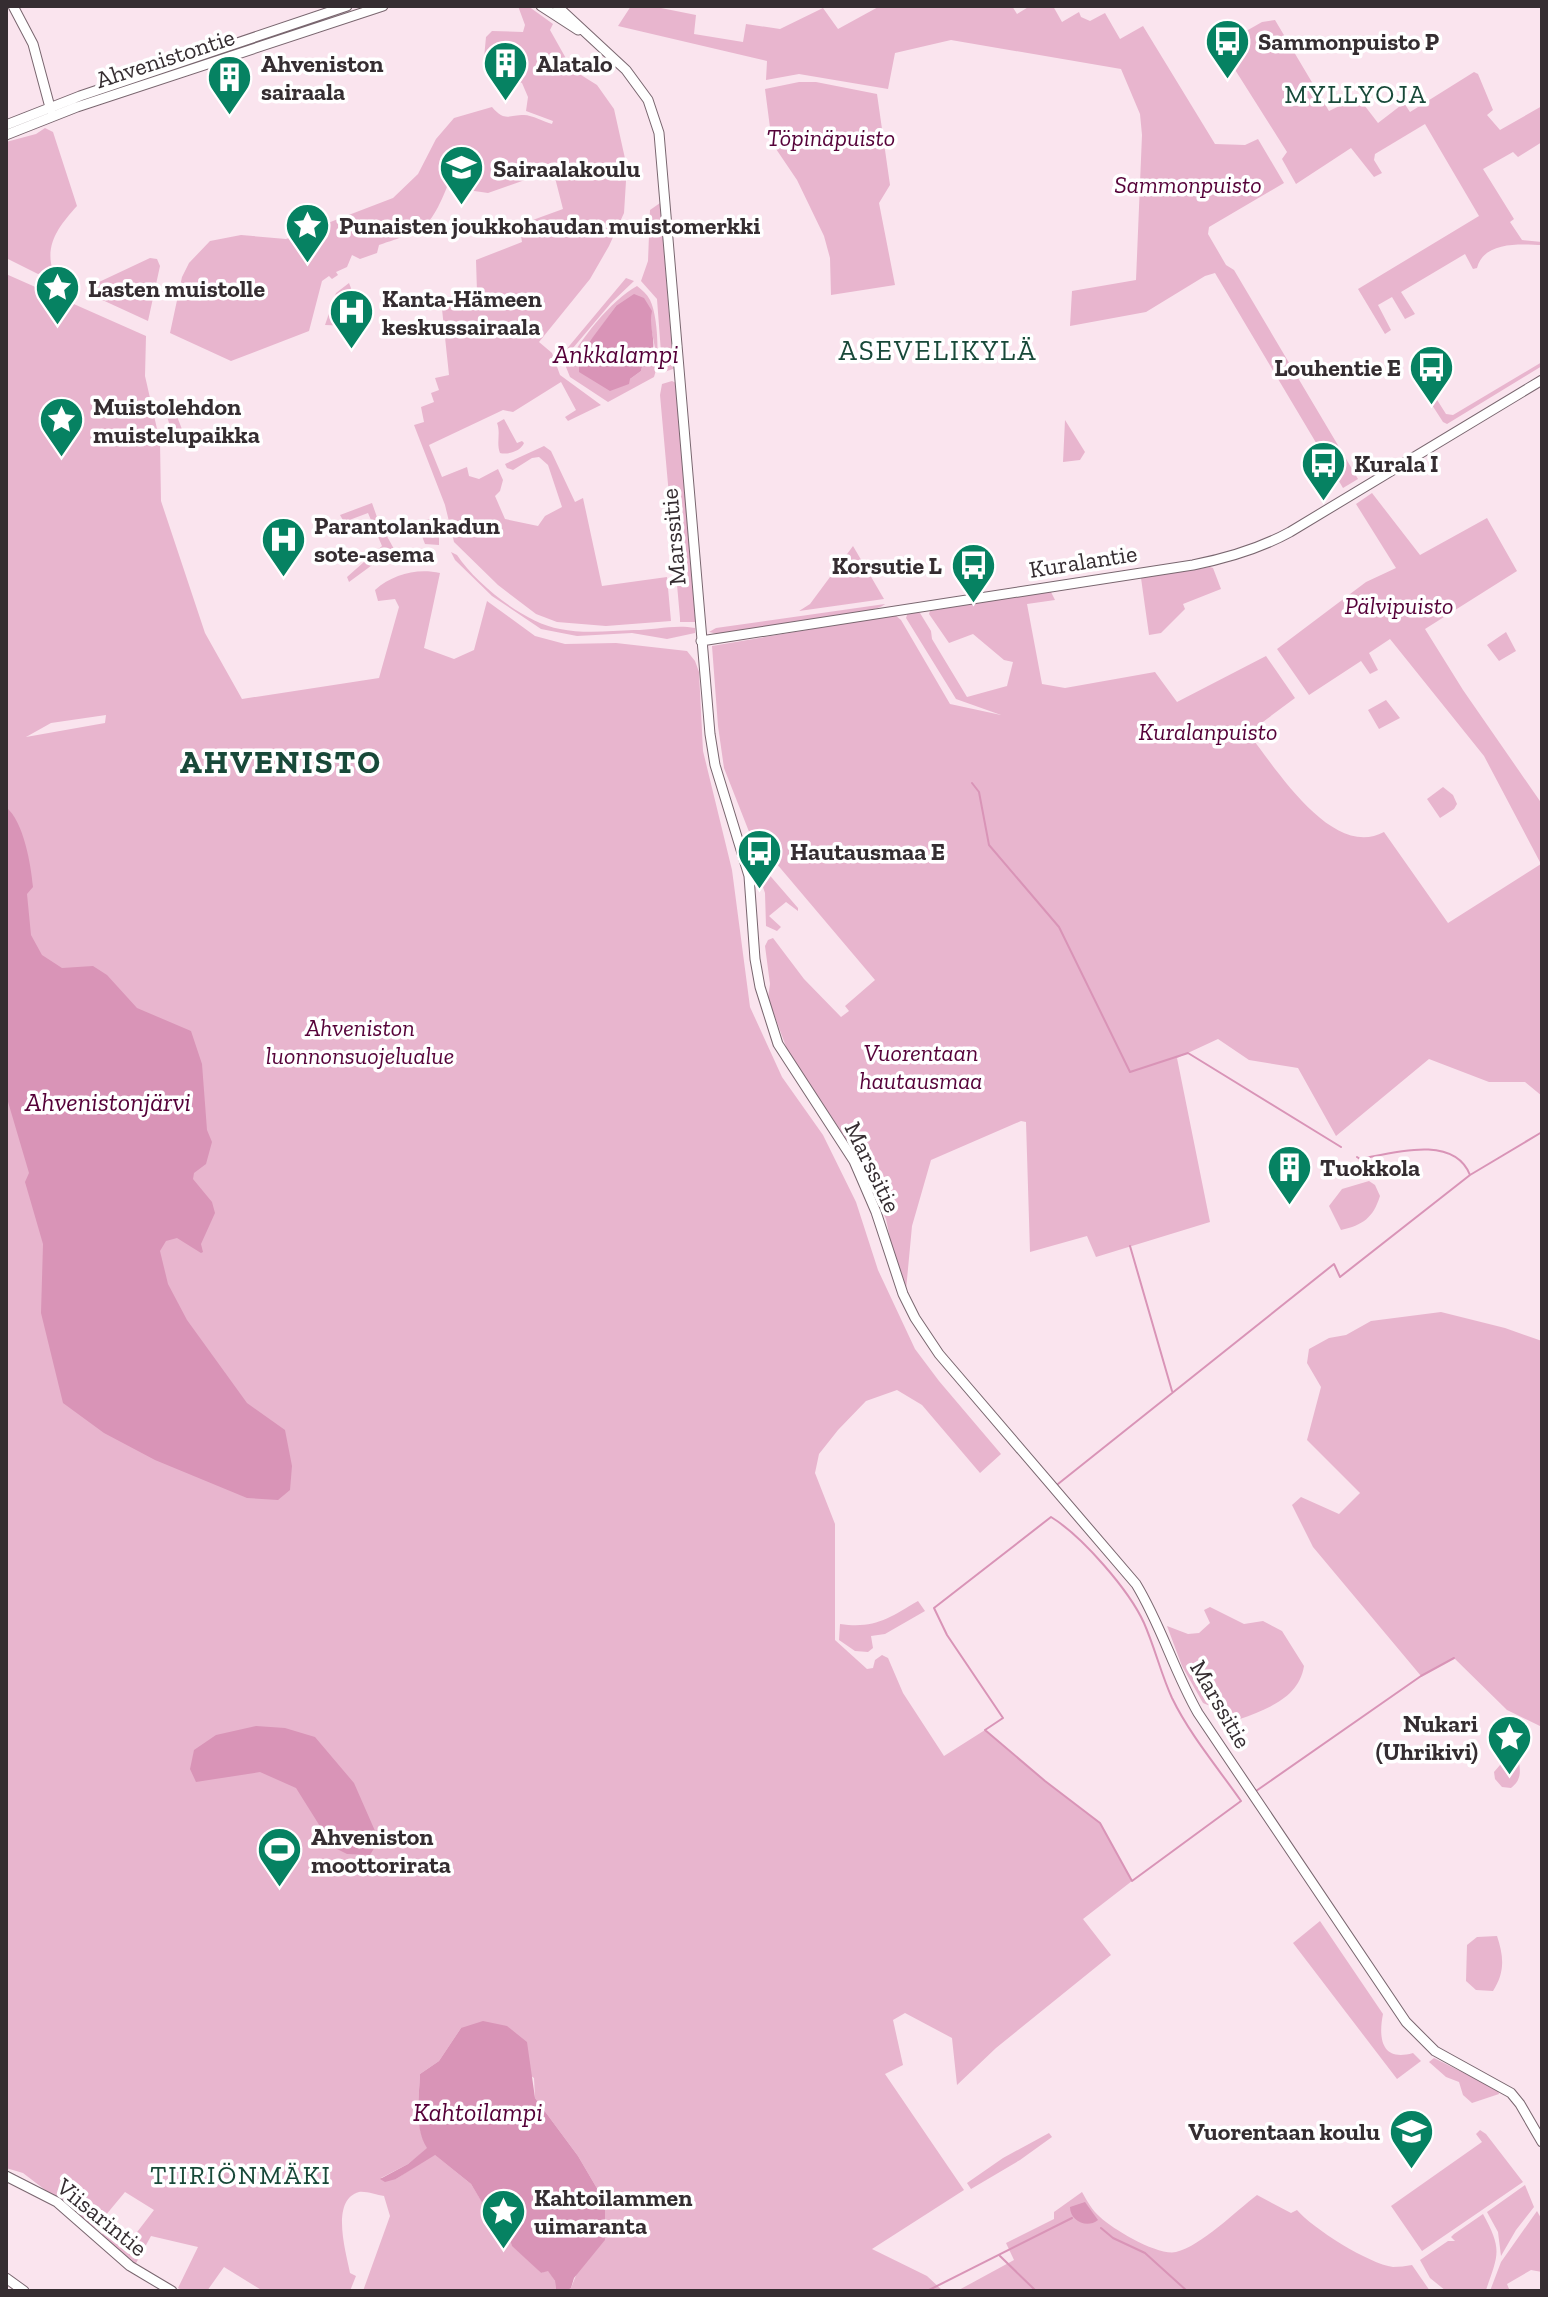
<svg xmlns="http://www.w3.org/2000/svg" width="1548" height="2297" font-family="'Zilla Slab',serif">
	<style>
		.green { fill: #e8b5ce; fill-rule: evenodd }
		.water { fill: #d994b7 }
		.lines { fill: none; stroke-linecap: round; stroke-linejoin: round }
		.stream { stroke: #d994b7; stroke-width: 2 }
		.secondary-casing { stroke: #79666f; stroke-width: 11 }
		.secondary { stroke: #fff; stroke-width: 9 }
		.labels { text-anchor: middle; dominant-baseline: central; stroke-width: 7; stroke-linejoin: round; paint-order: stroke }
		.poi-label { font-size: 24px; font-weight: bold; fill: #352d31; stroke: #fff; text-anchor: start }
		.street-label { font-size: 24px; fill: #352d31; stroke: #fff }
		.park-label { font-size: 24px; font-style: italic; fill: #560239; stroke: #fff }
		.neighbourhood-label { font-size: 26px; letter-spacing: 2px; fill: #184939; stroke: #fff }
		.water-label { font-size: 26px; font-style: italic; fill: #550038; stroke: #fff }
		.quarter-label { font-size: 28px; letter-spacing: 2px; fill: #184939; stroke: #fff }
		.district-label { font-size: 32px; font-weight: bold; letter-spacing: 2px; fill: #184939; stroke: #fff }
	</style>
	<rect width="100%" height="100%" fill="#fae4ee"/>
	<!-- green -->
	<path class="green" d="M 518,6 L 528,6 L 553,24 L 550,30 L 568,62 L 581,75 L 597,85 L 614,109 L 626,163 L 626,181 L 624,213 L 609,246 L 590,279 L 539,342 L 552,353 L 560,375 L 601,405 L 568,421 L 565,417 L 576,410 L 561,382 L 513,412 L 503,410 L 429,445 L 442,477 L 467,467 L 469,476 L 479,479 L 498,469 L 503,480 L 500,491 L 495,496 L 505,519 L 538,526 L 545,516 L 562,507 L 548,465 L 539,457 L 532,458 L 513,470 L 507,468 L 505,464 L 544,446 L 551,451 L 575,502 L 583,498 L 602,586 L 667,577 L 671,621 L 606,626 L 557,622 L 536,614 L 498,585 L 454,542 L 445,505 L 414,425 L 424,422 L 421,407 L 434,402 L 431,393 L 439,390 L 435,378 L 449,375 L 442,309 L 477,292 L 476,260 L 522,242 L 519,225 L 563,209 L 553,170 L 488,193 L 447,187 C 429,231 423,230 379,245 L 377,253 L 360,259 L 352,255 L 347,267 L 336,272 L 338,275 L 332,279 L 329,276 L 322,281 L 309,331 L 231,361 L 170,333 L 182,277 L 189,263 L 210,241 L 241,235 L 286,239 L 393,198 L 418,174 L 436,139 L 454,118 L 492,107 C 505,122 508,115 524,115 C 532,115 544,122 552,124 L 553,121 L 526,111 L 528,97 L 522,83 L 500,76 L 494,63 L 484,58 L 486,37 L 492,31 L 523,32 L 525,25 Z
		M 631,6 L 651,6 L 696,15 L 694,34 L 743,42 L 746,24 L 780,29 L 823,8 L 838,29 L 880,6 L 1012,6 L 1017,14 L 1030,6 L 1053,6 L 1062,22 L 1079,12 L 1081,17 L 1090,21 L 1105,13 L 1120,39 L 1143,26 L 1215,144 L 1245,145 L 1258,139 L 1284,183 L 1209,227 L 1208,234 L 1226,265 L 1234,270 L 1358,479 L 1343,488 L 1215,273 L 1205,276 L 1146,312 L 1070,326 L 1072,291 L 1136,280 L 1142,135 L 1140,114 L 1121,69 L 951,40 L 895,53 L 888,89 L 799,74 L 766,80 L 767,61 L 618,26 Z
		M 1275,20 L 1329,111 L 1358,97 L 1378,123 L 1404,103 L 1410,112 L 1474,72 L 1478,74 L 1493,110 L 1487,115 L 1500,130 L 1542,106 L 1542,142 L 1518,157 L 1513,152 L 1483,169 L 1514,219 L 1510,222 L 1522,240 L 1542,242 L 1542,245 C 1520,244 1484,241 1477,268 L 1473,269 L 1465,254 L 1401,292 L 1415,314 L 1405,319 L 1392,297 L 1378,305 L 1391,330 L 1385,334 L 1358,289 L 1479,216 L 1425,124 L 1375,154 L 1374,160 L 1382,173 L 1374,177 L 1351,148 L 1296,184 L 1282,159 L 1287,152 L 1220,46 L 1262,22 Z
		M 799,82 L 816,82 L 877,94 L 890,185 L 879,203 L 895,285 L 831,295 L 830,258 L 824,236 L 797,180 L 772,143 L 765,89 Z
		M 45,128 L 53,132 L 77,206 C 60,225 44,244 53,271 L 38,274 L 6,258 L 6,142 L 36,134 Z
		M 660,203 L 673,361 L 673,369 L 664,372 L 662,366 L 657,299 L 641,281 L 648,261 L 650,210 Z
		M 150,258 L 157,259 L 160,266 L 148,321 L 98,298 L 95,291 L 99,282 Z
		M 6,274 L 146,336 L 145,376 L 160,442 L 161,501 L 205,633 L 242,699 L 379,678 L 399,607 L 395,599 L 378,601 L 375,590 C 393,574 417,568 440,573 L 424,648 L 454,659 L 474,650 L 487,601 L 535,636 L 565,644 L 616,643 L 687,651 L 695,661 L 699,672 L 703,751 L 732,870 L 750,1007 L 782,1077 L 823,1135 L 856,1202 L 878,1270 L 915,1349 L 939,1381 L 1001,1454 L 980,1473 L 922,1405 L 897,1390 L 866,1401 L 838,1430 L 819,1454 L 815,1473 L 835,1524 L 835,1640 L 867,1669 L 873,1668 L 875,1660 L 882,1655 L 888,1658 L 903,1693 L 944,1756 L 985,1730 L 1045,1781 L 1100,1823 L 1132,1881 L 1083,1919 L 1111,1955 L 996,2048 L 957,2085 L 952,2038 L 905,2013 L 893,2020 L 903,2065 L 885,2074 L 964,2190 L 872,2249 L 927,2276 L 943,2291 L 566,2291 L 571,2288 L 605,2202 L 578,2156 L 535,2098 L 534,2078 L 461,2028 L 439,2061 L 420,2074 C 419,2098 414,2128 428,2148 L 408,2164 L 381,2178 L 396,2179 L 434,2154 L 471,2184 L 496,2225 L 507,2231 L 512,2245 L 541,2273 L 548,2270 L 555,2281 L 556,2291 L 363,2291 L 390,2216 L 384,2196 C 377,2195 366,2191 359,2192 C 330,2200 346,2252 350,2273 L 356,2276 L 350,2291 L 263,2291 L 224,2267 L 207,2291 L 183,2291 L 178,2288 L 198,2247 L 151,2236 L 135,2265 L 101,2236 L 107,2227 L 131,2240 L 154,2210 L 125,2192 L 95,2228 L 23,2173 L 6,2168 ZM 106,715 L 105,723 L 26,737 L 51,723 Z
		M 626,278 L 634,281 L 611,303 L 562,361 L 561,352 L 565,351 Z
		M 349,283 L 364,322 L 353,326 L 325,325 L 336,293 Z
		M 637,286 C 642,290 647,294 650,300 C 658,315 660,362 654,377 L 608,402 L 570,377 L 566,367 C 579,341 611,300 637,286 ZM 616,306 L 650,322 L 655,348 L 643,363 L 641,371 L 630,379 L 579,358 Z
		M 1542,362 L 1542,366 L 1447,424 L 1443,422 L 1423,391 L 1434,395 L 1446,414 L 1453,415 Z
		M 672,381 L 676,383 L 695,617 L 695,622 L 680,622 L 680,618 L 660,395 L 662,384 Z
		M 170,398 L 183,432 L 183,436 L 174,440 L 164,406 L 166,400 Z
		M 504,419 L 517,443 L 522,441 L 524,443 C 521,451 508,455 500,453 C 496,443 501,433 497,423 Z
		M 1065,420 L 1085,452 L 1080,460 L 1063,462 Z
		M 1372,493 L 1420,555 L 1487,518 L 1517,571 L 1425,629 L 1463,690 L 1542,804 L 1542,1096 L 1525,1082 L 1489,1082 L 1429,1059 L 1336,1136 L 1298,1068 L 1249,1060 L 1218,1039 L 1177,1058 L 1210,1222 L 1096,1257 L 1087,1236 L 1030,1252 L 1026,1122 L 1021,1121 L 931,1160 L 912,1226 L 906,1290 L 893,1253 L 886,1219 L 859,1158 L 788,1052 L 768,998 L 770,984 L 765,946 L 768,940 L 773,938 L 804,979 L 841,1017 L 849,1011 L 845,1006 L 875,980 L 776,863 L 755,847 L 724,768 L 718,726 L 712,646 L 895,615 L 901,620 L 950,704 L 1001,715 L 956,699 L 906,618 L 908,612 L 920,613 L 931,631 L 932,639 L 967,697 L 1007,686 L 1013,662 L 1004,660 L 973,634 L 949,643 L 929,614 L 930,611 L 1045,591 L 1051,592 L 1055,600 L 1027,604 L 1042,684 L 1065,688 L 1155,672 L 1177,702 L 1266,656 L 1295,698 L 1248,733 C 1276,768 1332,860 1384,832 L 1448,923 L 1541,864 L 1484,756 L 1390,639 L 1369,653 L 1378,670 L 1370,674 L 1361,661 L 1309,695 L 1277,649 L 1366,582 L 1396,568 L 1356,504 Z
		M 372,503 L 378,520 L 394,549 L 349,582 L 347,577 L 382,546 L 368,513 L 344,522 L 340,515 Z
		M 428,519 L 433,520 L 439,532 L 439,545 L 425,544 L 417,523 Z
		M 853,546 L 884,599 L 799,611 L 810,604 Z
		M 451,552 L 457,555 C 477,585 525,623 560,629 C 583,634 611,631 634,630 C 655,630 675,624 695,628 L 695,633 L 667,639 L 632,633 L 577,636 L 541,629 L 492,596 L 455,560 Z
		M 1210,567 L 1213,568 L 1221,589 L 1183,604 L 1185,609 L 1161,633 L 1149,635 L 1141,578 Z
		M 885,604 C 874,616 745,629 718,634 L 709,632 L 716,628 Z
		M 1506,632 L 1516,651 L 1499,661 L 1487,645 Z
		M 1386,700 L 1400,718 L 1379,729 L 1368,710 Z
		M 1443,787 L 1453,795 L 1457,804 L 1454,809 L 1440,818 L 1427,799 Z
		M 756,867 L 766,871 L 798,908 L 798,911 L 786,902 L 769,916 L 781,927 L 777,931 L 766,926 L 765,893 Z
		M 1369,1181 L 1375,1185 L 1380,1196 C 1373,1218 1363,1225 1341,1230 L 1329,1206 L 1342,1189 Z
		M 1441,1312 L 1505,1328 L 1542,1341 L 1542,1727 L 1507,1710 L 1454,1658 L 1421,1676 L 1313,1547 L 1292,1505 L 1301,1497 L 1339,1514 L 1360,1493 L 1307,1440 L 1321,1387 L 1307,1363 L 1309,1349 L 1329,1338 L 1346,1335 L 1371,1321 Z
		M 918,1601 L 925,1611 L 885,1634 L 871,1636 L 873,1648 L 868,1652 L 855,1651 L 839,1640 L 840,1624 C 875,1629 889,1618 918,1601 Z
		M 1210,1607 L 1244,1624 L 1263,1621 L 1282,1631 L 1304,1666 C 1299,1698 1267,1709 1240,1719 L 1203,1703 L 1182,1666 L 1167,1626 L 1188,1634 L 1199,1633 L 1210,1623 L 1204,1610 Z
		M 1506,1758 L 1512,1758 L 1519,1762 C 1521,1774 1520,1781 1511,1788 L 1502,1787 L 1495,1779 L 1494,1772 Z
		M 1320,1921 L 1383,2014 C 1378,2039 1382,2062 1413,2053 L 1421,2061 L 1397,2079 L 1293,1943 Z
		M 1497,1936 C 1504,1957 1505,1972 1493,1991 L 1476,1990 L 1466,1981 L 1467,1945 L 1477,1937 Z
		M 1434,2058 L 1498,2090 L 1499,2094 L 1472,2103 L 1463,2095 L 1459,2082 L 1446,2077 L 1429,2062 Z
		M 1480,2130 L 1486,2134 L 1523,2182 L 1422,2251 L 1391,2206 L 1482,2142 L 1476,2134 Z
		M 1049,2133 L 1052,2137 L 1020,2160 L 971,2189 L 967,2183 L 1003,2158 Z
		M 1525,2185 L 1534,2207 L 1516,2230 L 1501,2256 L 1498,2232 L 1487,2212 Z
		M 1082,2192 C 1087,2201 1092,2210 1100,2217 C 1114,2230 1158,2256 1176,2252 C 1201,2246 1236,2211 1257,2195 L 1291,2213 L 1297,2210 C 1312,2228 1369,2264 1393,2267 C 1399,2267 1406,2266 1412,2265 L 1430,2291 L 957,2291 L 1014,2260 L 1006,2243 L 1054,2219 L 1054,2212 Z
		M 1537,2211 L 1542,2220 L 1542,2272 L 1531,2270 L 1507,2284 L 1509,2289 L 1490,2291 L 1501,2262 Z
		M 1483,2214 C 1502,2249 1499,2253 1486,2290 L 1446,2291 L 1430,2278 L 1420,2260 L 1448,2241 L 1455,2241 L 1451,2237 L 1454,2234 Z"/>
	<!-- water -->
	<path class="water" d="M 634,294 L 644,298 L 652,311 C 647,331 663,350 643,363 L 641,371 L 630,379 L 629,384 L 610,391 L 579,372 L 579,358 L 593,337 L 616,306 Z
		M 6,807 C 24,822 31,865 33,887 L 27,894 L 31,935 L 42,955 L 62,968 L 93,966 L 107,975 L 137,1008 L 191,1031 L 202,1064 L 207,1130 L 212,1142 L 206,1164 L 194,1173 L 193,1179 L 212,1202 L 215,1213 L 201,1244 L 203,1252 L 201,1253 L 177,1238 L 166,1241 L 160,1251 L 168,1284 L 187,1320 L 247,1403 L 285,1430 L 292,1466 L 290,1490 L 278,1500 L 247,1498 L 155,1460 L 104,1433 L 63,1403 L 41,1313 L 43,1244 L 25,1182 L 29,1173 L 6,1095 Z
		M 256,1726 L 285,1728 L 315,1737 L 354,1783 L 379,1840 L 370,1855 L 347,1854 L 333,1847 L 296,1788 L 260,1772 L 196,1782 L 190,1769 L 194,1750 L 216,1735 Z
		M 483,2021 L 507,2026 L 527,2042 L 535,2098 L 578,2156 L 605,2202 L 605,2240 L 574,2278 L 571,2288 L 566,2291 L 556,2291 L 555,2281 L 548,2271 L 541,2273 L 512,2246 L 507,2231 L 496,2226 L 471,2184 L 435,2155 L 396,2179 L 385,2182 L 380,2179 L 408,2164 L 427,2148 C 414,2128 419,2098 420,2074 L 439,2061 L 461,2028 Z
		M 1085,2202 L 1098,2220 C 1087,2229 1070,2221 1070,2207 Z"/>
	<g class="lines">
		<!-- stream -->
		<path class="stream" d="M 972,783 L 979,792 L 989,845 L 1059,927 L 1130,1072 L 1188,1053 L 1341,1147
			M 1357,1157 L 1360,1159 C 1392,1153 1454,1134 1470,1175 L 1542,1132
			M 1130,1246 L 1172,1391
			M 1058,1484 L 1334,1264 L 1340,1277 L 1470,1175
			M 1051,1517 C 1082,1536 1129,1590 1144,1623 C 1155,1648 1161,1674 1172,1698 C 1190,1735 1218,1768 1241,1801 L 1132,1881 L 1100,1823 L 1045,1781 L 985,1730 L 1003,1718 L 947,1635 L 934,1608 Z
			M 1256,1791 L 1421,1676 L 1454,1658
			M 1101,2228 L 1113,2238 L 1145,2253 L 1187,2291
			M 1000,2256 L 1036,2291
			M 927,2291 L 1072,2218"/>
		<defs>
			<path id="secondary" d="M 13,6 L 33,44 L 51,111
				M 541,6 L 578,30
				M 557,6 L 626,70 L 648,100 L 659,133 L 710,734 L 715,765 L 749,876 L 755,959 L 760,987 L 778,1044 L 854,1161 L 876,1212 L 903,1294 L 915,1318 L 939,1354 L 1136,1584 C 1161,1625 1174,1671 1198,1713 L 1406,2022 L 1435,2051 L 1511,2093 L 1520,2104 L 1542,2142
				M 6,125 L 80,96 L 347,6
				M 6,135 L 77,107 L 383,6
				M 701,641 L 1193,565 C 1228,558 1259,549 1290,532 L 1542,380
				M 6,2176 L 57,2202 L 130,2266 L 172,2291
				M 6,2278 L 24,2291"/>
		</defs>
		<!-- secondary casing -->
		<use href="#secondary" class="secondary-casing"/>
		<!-- secondary -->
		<use href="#secondary" class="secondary"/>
	</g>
	<!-- icons -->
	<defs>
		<symbol id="bus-pin" viewBox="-11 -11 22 30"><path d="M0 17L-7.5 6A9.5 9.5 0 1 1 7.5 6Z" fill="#068262" stroke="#fff"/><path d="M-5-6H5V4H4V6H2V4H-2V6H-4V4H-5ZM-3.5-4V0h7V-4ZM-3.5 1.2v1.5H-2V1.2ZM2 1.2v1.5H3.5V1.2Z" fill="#fff"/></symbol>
		<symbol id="building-pin" viewBox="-11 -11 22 30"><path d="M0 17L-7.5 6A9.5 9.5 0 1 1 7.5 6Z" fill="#068262" stroke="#fff"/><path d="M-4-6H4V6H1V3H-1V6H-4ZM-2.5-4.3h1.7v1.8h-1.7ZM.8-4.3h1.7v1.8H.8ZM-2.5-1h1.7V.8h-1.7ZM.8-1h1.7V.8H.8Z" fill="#fff"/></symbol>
		<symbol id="school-pin" viewBox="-11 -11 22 30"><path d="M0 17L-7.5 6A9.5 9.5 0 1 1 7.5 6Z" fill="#068262" stroke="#fff"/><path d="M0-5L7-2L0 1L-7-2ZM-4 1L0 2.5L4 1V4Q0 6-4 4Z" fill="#fff"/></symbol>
		<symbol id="sight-pin" viewBox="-11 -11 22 30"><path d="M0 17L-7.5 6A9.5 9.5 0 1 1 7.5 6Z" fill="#068262" stroke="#fff"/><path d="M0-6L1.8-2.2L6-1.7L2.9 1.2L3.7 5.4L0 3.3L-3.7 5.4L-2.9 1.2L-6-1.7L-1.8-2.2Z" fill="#fff"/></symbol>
		<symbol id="hospital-pin" viewBox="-11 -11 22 30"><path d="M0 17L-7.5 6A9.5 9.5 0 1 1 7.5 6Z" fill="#068262" stroke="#fff"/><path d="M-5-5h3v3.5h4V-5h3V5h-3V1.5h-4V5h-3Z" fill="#fff"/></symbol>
		<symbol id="stadium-pin" viewBox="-11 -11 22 30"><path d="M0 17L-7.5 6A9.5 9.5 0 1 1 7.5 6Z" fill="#068262" stroke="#fff"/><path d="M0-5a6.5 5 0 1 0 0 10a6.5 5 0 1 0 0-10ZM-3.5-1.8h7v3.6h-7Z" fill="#fff"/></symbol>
	</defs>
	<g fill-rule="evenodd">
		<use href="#bus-pin" x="1202" y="16" width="51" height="69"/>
		<use href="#building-pin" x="480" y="38" width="51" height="69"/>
		<use href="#building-pin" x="204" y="52" width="51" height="69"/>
		<use href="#school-pin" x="436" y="142" width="51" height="69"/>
		<use href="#sight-pin" x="282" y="200" width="51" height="69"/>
		<use href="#sight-pin" x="32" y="262" width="51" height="69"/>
		<use href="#hospital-pin" x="326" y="286" width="51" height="69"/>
		<use href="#bus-pin" x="1406" y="342" width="51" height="69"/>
		<use href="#sight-pin" x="36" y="394" width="51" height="69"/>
		<use href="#bus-pin" x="1298" y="438" width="51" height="69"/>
		<use href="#hospital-pin" x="258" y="514" width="51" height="69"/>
		<use href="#bus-pin" x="948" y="540" width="51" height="69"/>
		<use href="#bus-pin" x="734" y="826" width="51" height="69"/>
		<use href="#building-pin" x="1264" y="1142" width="51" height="69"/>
		<use href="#sight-pin" x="1484" y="1712" width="51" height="69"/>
		<use href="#stadium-pin" x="254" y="1824" width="51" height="69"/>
		<use href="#school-pin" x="1386" y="2106" width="51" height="69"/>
		<use href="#sight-pin" x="478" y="2186" width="51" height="69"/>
	</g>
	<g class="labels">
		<!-- poi labels -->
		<g class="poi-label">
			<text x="1258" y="41">Sammonpuisto P</text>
			<text x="261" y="63">Ahveniston<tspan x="261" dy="28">sairaala</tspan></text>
			<text x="536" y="63">Alatalo</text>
			<text x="493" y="168">Sairaalakoulu</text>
			<text x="339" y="225">Punaisten joukkohaudan muistomerkki</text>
			<text x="88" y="288">Lasten muistolle</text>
			<text x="382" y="298">Kanta-Hämeen<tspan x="382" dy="28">keskussairaala</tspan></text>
			<text x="1401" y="367" text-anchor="end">Louhentie E</text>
			<text x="93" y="406">Muistolehdon<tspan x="93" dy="28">muistelupaikka</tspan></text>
			<text x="1354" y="463">Kurala I</text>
			<text x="314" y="525">Parantolankadun<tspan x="314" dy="28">sote-asema</tspan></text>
			<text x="942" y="565" text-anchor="end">Korsutie L</text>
			<text x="790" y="851">Hautausmaa E</text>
			<text x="1320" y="1167">Tuokkola</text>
			<text x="1478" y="1723" text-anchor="end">Nukari<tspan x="1478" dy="28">(Uhrikivi)</tspan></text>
			<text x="311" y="1836">Ahveniston<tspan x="311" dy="28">moottorirata</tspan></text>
			<text x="1380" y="2131" text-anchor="end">Vuorentaan koulu</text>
			<text x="534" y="2197">Kahtoilammen<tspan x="534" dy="28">uimaranta</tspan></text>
		</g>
		<!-- street labels -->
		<g class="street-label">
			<text transform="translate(165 58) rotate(-18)">Ahvenistontie</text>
			<text transform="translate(673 537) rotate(-95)">Marssitie</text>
			<text transform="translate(1083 561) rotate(-9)">Kuralantie</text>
			<text transform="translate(873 1167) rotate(64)">Marssitie</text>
			<text transform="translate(1221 1704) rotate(60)">Marssitie</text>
			<text transform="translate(102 2217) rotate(39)">Viisarintie</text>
		</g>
		<!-- park labels -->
		<g class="park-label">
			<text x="831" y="137">Töpinäpuisto</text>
			<text x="1188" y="184">Sammonpuisto</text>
			<text x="1399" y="605">Pälvipuisto</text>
			<text x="1208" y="731">Kuralanpuisto</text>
			<text x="360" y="1027">Ahveniston<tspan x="360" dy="28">luonnonsuojelualue</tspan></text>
			<text x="921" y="1052">Vuorentaan<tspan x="921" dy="28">hautausmaa</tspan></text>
		</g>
		<!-- neighbourhood labels -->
		<g class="neighbourhood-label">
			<text x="1356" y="94">MYLLYOJA</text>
			<text x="241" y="2175">TIIRIÖNMÄKI</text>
		</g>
		<!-- water labels -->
		<g class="water-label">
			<text x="616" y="354">Ankkalampi</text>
			<text x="108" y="1102">Ahvenistonjärvi</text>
			<text x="478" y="2112">Kahtoilampi</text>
		</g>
		<!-- quarter labels -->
		<g class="quarter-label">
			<text x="938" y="350">ASEVELIKYLÄ</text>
		</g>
		<!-- district labels -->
		<g class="district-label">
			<text x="281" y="762">AHVENISTO</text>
		</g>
	</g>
	<!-- border -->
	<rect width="1548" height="2297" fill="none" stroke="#352d31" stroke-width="16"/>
</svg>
